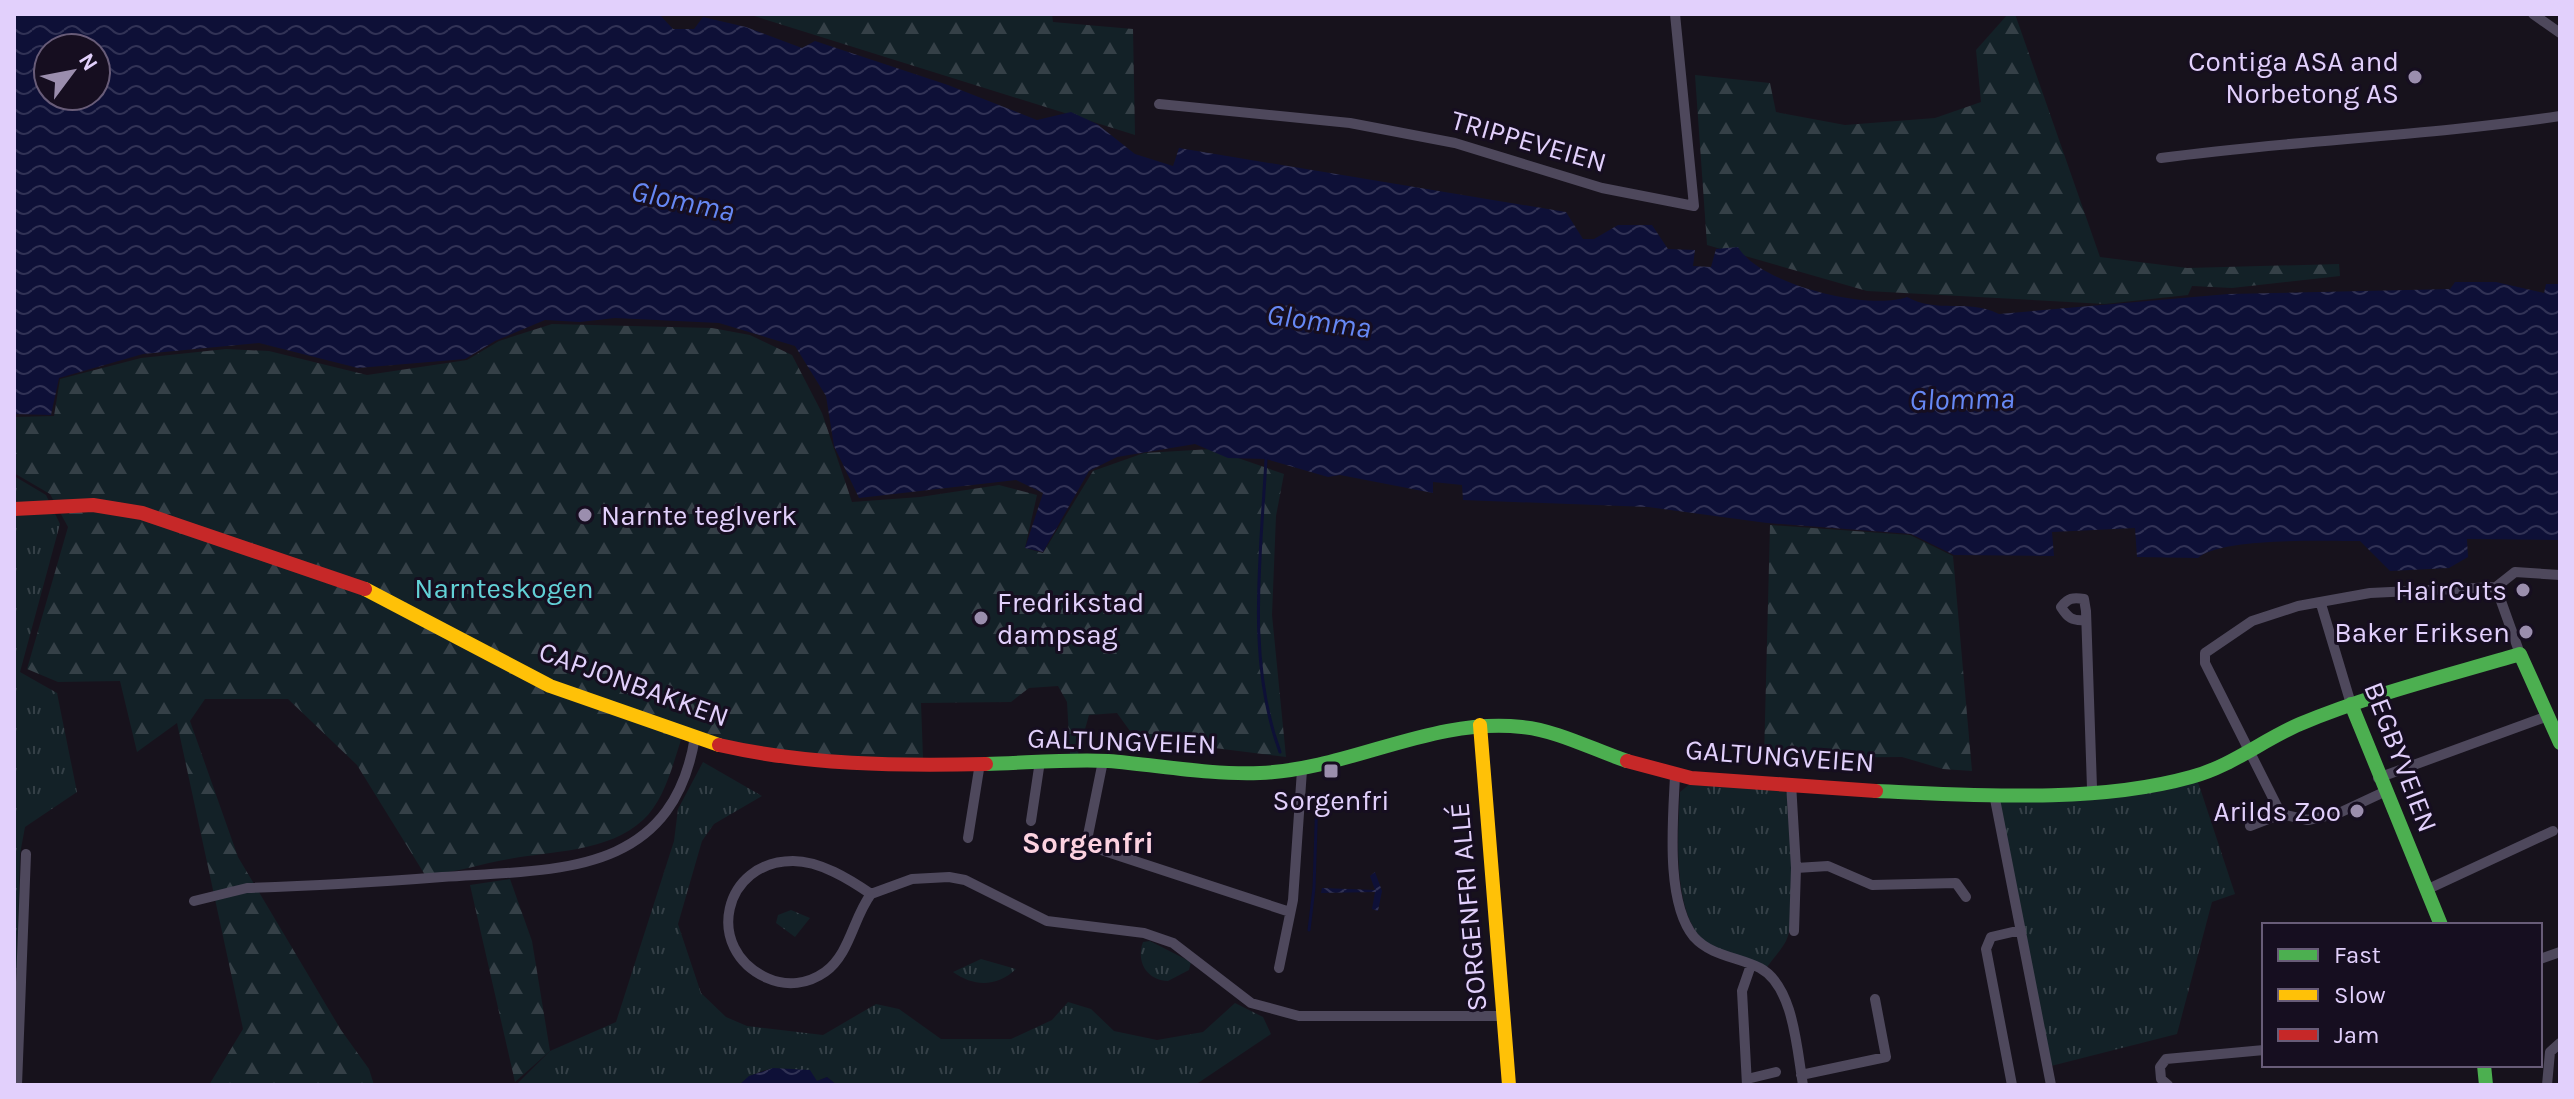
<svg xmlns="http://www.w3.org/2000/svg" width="2574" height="1099" font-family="Karla,sans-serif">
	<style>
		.grass { fill: url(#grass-tufts) }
		.forest { fill: url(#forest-firs) }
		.water { fill: url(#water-waves); fill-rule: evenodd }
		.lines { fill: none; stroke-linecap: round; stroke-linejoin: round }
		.stream { stroke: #0e1037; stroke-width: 3 }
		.street { stroke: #4e485c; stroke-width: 10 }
		.fast { stroke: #4caf50; stroke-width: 14 }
		.slow { stroke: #ffc107; stroke-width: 14 }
		.jam { stroke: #c62828; stroke-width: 14 }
		.poi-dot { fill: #9b8eae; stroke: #160e20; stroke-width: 3 }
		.labels { text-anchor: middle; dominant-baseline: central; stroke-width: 6; stroke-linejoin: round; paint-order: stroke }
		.poi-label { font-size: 28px; fill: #e2d0fc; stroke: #160e20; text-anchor: end }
		.street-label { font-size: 28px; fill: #e2d0fc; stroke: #160e20 }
		.park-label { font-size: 28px; fill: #62d1d6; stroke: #160e20 }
		.water-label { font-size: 30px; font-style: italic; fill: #6688f4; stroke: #160e20 }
		.neighbourhood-label { font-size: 30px; font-weight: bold; fill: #fcd2e0; stroke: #160e20 }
	</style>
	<defs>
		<pattern id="grass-tufts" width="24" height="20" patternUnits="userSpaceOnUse" patternTransform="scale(2)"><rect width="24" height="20" fill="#132127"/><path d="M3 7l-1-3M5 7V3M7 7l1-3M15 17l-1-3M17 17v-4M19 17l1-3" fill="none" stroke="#354047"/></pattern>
		<pattern id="forest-firs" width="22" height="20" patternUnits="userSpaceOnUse" patternTransform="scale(2)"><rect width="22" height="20" fill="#132127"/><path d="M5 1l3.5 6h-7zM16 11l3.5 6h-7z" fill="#354047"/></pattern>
		<pattern id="water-waves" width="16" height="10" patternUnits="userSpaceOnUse" patternTransform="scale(2)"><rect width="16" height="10" fill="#0e1037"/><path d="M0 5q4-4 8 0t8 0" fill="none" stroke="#313255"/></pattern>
	</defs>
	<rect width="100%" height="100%" fill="#17121c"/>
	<!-- grass -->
	<path class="grass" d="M 14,476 L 46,495 L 60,524 L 20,672 L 57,693 L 77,792 L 25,827 L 20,854 L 14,1074 Z
		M 703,762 L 762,796 L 714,824 L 702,841 L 678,924 L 701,993 L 726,1017 L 747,1026 L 823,1035 L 876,1004 L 899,1009 L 941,1039 L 1011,1039 L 1052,1020 L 1068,1002 L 1091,1009 L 1114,1031 L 1157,1040 L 1203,1032 L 1235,1003 L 1263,1017 L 1271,1034 L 1195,1085 L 837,1085 L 827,1077 L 817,1081 C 789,1066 764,1062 739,1085 L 516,1085 L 550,1051 L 616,1022 L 674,841 L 678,809 Z
		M 2198,782 L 2235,894 L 2212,902 L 2177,1034 L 2051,1066 L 1999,798 Z
		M 1691,783 L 1782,788 L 1787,794 C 1789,830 1800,910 1786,941 C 1781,950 1773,959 1767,967 C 1749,960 1726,956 1709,945 C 1671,919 1678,833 1680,792 Z
		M 791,910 L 810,918 L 795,937 L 776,923 L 778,915 Z
		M 1150,941 L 1191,962 L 1189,970 L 1168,981 C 1146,980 1136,961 1143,942 Z
		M 981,959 L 1016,969 C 997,987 974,987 953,972 Z"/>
	<!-- forest -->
	<path class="forest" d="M 748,14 L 1052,14 L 1053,22 L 1133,29 L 1135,135 Z
		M 2008,14 L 2015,14 L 2100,257 L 2187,268 L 2339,264 L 2340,276 L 2232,288 L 2192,286 L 2188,295 L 2105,304 L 1867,291 L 1707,245 L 1695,75 L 1770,83 L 1776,112 L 1845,125 L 1935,118 L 1981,102 L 1976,50 Z
		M 552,324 L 712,328 L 750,335 L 792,355 L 822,413 L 852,502 L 920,497 L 999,485 L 1037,495 L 1025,548 L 1043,553 L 1093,471 L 1144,453 L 1212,449 L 1284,474 L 1276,516 L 1272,615 L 1286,757 L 1135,738 L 1117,713 L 1089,715 L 1078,754 L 1070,754 L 1067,702 L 1058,686 L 1029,688 L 1011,702 L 921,703 L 923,758 L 850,759 L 772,752 L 684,731 C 674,759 666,799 643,820 C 609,852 552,851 509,859 C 480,864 455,873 425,875 L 357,765 L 288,699 L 205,699 L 190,721 L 238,857 L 341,1030 L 369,1069 L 374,1085 L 209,1085 L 243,1029 L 177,723 L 137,752 L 120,681 L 58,682 L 27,669 L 68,527 L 50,494 L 14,473 L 14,417 L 54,416 L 60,379 L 141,358 L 226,349 L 269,351 L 367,375 L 467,360 L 499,341 Z
		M 1770,525 L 1910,535 L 1953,556 L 1972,771 L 1943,769 L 1902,757 L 1764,758 Z
		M 510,879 L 532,941 L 550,1051 L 515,1082 L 470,885 Z"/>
	<!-- water -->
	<path class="water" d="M 14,14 L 659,14 L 673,29 L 694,29 L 703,17 L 746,27 L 802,48 L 815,41 L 948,85 L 1037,120 L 1071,112 L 1097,124 L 1135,154 L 1173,166 L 1179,148 L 1566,212 L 1583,239 L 1594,239 L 1618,225 L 1652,225 L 1668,249 L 1695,250 L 1693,266 L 1711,267 L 1716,249 L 1738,247 C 1759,284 1869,311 1907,297 C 1938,314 1966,298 1999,314 L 2228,294 L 2450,289 L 2455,282 L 2496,282 L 2544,293 L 2546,284 L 2560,284 L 2560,540 L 2467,539 L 2468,557 L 2449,568 L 2390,571 L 2360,541 C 2328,541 2220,537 2198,558 L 2137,557 L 2135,528 L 2052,532 L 2054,556 L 1954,555 L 1911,534 L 1767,523 L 1648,507 L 1463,500 L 1462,485 L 1433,482 L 1433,493 L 1340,475 L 1328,477 L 1266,459 L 1228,458 L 1195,444 L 1117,457 L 1089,471 L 1043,552 L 1025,548 L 1043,493 L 1016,480 L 859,498 L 834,446 L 826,396 L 795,346 L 719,323 L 615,318 L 580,322 L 545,320 L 495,341 L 465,359 L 358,368 L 259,343 L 143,354 L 59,378 L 51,415 L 14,414 ZM 48,48 L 96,48 L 96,96 L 48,96 Z
		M 1375,872 L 1382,891 L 1378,911 L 1372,909 L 1375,892 L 1321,893 L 1322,888 L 1375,890 L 1370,876 Z
		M 773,1068 L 810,1070 L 817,1081 L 827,1077 L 837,1085 L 739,1085 L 749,1076 Z"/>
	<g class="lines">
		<!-- stream -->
		<path class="stream" d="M 1266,459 C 1261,555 1246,660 1280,752
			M 1309,930 L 1314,888 L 1317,795"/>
		<!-- street -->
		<path class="street" d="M 2533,14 L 2560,33
			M 1159,104 L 1350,123 L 1455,143 L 1602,188 L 1694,206 L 1675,14
			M 2161,158 C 2294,140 2427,136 2560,116
			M 2496,587 L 2520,654
			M 2321,604 L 2351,704
			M 2085,620 C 2072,621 2068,618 2061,607 C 2068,598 2073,597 2084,599 L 2086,611 L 2092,788
			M 1103,761 L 1086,845 L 1290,912
			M 1675,776 C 1673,819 1665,902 1694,937 C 1711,956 1738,957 1760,968 C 1794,986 1797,1051 1803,1085
			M 2378,778 L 2548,716
			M 1791,783 L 1796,868 L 1794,931
			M 1994,794 L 2051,1085
			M 2281,814 L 2205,663 L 2205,653 L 2252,621 L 2298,606 L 2370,593 L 2496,587 L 2515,572 L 2560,575
			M 1031,821 L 1040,761
			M 2250,826 L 2281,814 L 2308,820 L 2339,813 L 2384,792
			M 968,838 L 980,763
			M 1796,868 L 1828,866 L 1872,885 L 1956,883 L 1966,897
			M 2426,890 L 2553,831
			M 871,894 C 853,918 850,954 825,972 C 808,984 787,987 767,978 C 703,949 723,861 793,861 C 820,861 849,879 871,894 L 912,879 L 949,877 L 965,880 L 1047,921 L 1144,933 L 1173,943 L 1251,1003 L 1299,1016 L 1503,1016
			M 194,901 L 247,888 C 312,886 377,882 442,877 C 555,869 672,878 695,737
			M 2540,959 L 2560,952
			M 1279,968 L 1293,900 L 1302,770
			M 1801,1075 L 1886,1057 L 1875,999
			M 1747,1079 L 1776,1072
			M 17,1085 L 26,854
			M 1747,1085 L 1742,991 L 1751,965
			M 2012,1085 L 1986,949 L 1991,937 L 2021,930
			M 2168,1085 L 2161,1079 L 2160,1067 L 2166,1059 L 2264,1050
			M 2547,1085 L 2550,1052 L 2560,1043"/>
		<!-- fast -->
		<path class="fast" d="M 2351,704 L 2441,925
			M 986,764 C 1026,763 1068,759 1108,761 C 1158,765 1210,775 1260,773 C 1351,769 1431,717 1522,727 C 1556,730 1594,750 1627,761
			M 1876,791 C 1976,795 2094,804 2191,777 C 2230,767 2263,740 2300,724 C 2372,694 2446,676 2520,654 L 2560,743
			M 2484,1065 L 2486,1085"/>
		<!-- slow -->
		<path class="slow" d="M 365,589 L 550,686 L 719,745
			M 1480,725 L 1509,1085"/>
		<!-- jam -->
		<path class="jam" d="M 14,509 L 93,505 L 142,513 L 365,589
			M 719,745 C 807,765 896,766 986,764
			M 1627,761 L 1691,778 L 1876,791"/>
	</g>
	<!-- markers -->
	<g class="poi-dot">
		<circle cx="2415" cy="77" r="8"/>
		<circle cx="585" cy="515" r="8"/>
		<circle cx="2523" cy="590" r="8"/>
		<circle cx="981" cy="618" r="8"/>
		<circle cx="2526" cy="632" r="8"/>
		<rect x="1323" y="763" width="16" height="16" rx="4"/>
		<circle cx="2357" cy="811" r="8"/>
	</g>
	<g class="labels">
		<!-- poi labels -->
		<g class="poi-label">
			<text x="2399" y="61">Contiga ASA and<tspan x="2399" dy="32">Norbetong AS</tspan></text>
			<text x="601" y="515" text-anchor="start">Narnte teglverk</text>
			<text x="2507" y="590">HairCuts</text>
			<text x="997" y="602" text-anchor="start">Fredrikstad<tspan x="997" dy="32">dampsag</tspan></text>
			<text x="2510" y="632">Baker Eriksen</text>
			<text x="1331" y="800" text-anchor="middle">Sorgenfri</text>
			<text x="2341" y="811">Arilds Zoo</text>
		</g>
		<!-- street labels -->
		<g class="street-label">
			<text transform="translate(1529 141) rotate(16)">TRIPPEVEIEN</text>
			<text transform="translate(634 684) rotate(20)">CAPJONBAKKEN</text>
			<text transform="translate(1122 741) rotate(2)">GALTUNGVEIEN</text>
			<text transform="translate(1780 756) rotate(4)">GALTUNGVEIEN</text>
			<text transform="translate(2401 757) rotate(69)">BEGBYVEIEN</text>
			<text transform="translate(1468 907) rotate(-95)">SORGENFRI ALLÉ</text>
		</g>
		<!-- park labels -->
		<g class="park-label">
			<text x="504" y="588">Narnteskogen</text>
		</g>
		<!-- water labels -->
		<g class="water-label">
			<text transform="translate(683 201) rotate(12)">Glomma</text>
			<text transform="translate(1319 321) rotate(8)">Glomma</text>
			<text transform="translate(1962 399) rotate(-1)">Glomma</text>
		</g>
		<!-- neighbourhood labels -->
		<g class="neighbourhood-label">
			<text x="1088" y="843">Sorgenfri</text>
		</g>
	</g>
	<!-- border -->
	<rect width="2574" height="1099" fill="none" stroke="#e2d0fc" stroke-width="32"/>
	<!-- legend -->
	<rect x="2262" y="923" width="280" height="144" fill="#160e20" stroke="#685c78" stroke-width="2"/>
	<rect x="2278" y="949" width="40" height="12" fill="#4caf50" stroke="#685c78" stroke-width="2"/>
	<text x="2334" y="963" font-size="24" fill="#e2d0fc">Fast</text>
	<rect x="2278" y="989" width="40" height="12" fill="#ffc107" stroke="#685c78" stroke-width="2"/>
	<text x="2334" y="1003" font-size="24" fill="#e2d0fc">Slow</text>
	<rect x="2278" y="1029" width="40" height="12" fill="#c62828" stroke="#685c78" stroke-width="2"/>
	<text x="2334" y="1043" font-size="24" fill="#e2d0fc">Jam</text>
	<!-- north arrow -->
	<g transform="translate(72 72) rotate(58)"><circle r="38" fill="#160e20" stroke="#685c78" stroke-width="2"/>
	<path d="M0-6L14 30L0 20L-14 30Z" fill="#9b8eae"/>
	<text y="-12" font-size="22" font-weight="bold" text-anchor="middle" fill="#e2d0fc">N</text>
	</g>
</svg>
